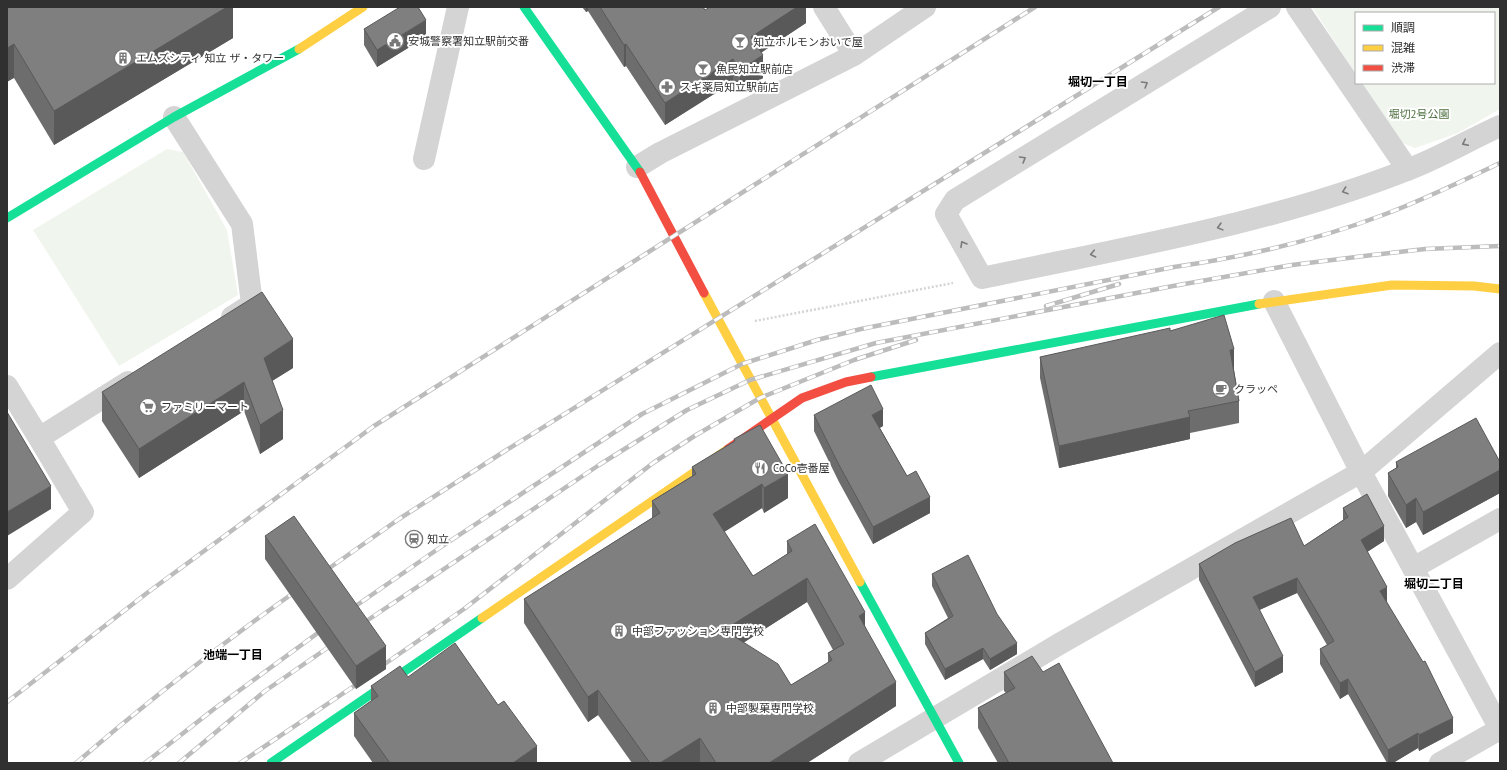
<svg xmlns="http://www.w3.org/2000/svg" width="1507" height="770" font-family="'PT Sans','Noto Sans JP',sans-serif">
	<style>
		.green { fill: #f0f5ed }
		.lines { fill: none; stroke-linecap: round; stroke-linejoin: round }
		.path { stroke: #d4d4d4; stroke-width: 2.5; stroke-dasharray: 2 2; stroke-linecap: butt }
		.street { stroke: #d4d4d4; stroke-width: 22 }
		.fast { stroke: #16e098; stroke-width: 9 }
		.slow { stroke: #ffcf43; stroke-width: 9 }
		.jam { stroke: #f24e42; stroke-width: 9 }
		.rail-casing { stroke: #bcbcbc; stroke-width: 4.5 }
		.rail { stroke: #fff; stroke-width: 3; stroke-dasharray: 9; stroke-linecap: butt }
		.wall { fill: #6d6d6d; fill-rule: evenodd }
		.shaded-wall { fill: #595959 }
		.building { fill: #7f7f7f; stroke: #595959; fill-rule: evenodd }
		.oneway { stroke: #7a7a7a }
		.labels { text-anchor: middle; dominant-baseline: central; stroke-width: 4; stroke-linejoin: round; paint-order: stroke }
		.poi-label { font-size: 11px; fill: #303030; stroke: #fff; text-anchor: start }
		.park-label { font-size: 11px; fill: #4b6d3d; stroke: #fff }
		.neighbourhood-label { font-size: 12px; font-weight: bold; fill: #000; stroke: #fff }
	</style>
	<rect width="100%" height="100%" fill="#fff"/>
	<!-- green -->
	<path class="green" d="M 1312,7 L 1500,7 L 1500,109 L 1458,133 L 1415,148 L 1402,143 L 1362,83 L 1494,83 L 1494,13 L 1356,13 L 1356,74 Z
		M 167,149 L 183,152 L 227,230 L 238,295 L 119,366 L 33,230 Z"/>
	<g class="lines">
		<!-- path -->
		<path class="path" d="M 755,321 L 953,283"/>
		<!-- street -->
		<path class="street" d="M 824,7 L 854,55 L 925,7
			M 1270,7 L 955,200 L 946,214 L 982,278 C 1123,248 1273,223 1407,170 C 1439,158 1469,140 1500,126
			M 1297,7 L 1408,170
			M 174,117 L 242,224 L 252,304 L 232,317
			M 424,159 L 458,7
			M 637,167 L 660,153 L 854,55
			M 1274,301 L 1361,472 L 1500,729
			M 7,386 L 39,438
			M 1413,568 L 1500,519
			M 7,579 L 83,512 L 39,438 L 128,382
			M 859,763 L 1061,643 L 1361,472 L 1500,353
			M 1440,763 L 1500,729"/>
		<!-- fast -->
		<path class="fast" d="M 524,7 L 640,172
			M 7,218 L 174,117 L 299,49
			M 871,377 L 1259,304
			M 860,582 L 959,763
			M 271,763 L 482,618"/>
		<!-- slow -->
		<path class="slow" d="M 299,49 L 363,7
			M 704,293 L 860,582
			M 1259,304 L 1392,285 L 1474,286 L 1500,289
			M 482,618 L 728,449"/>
		<!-- jam -->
		<path class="jam" d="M 640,172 L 704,293
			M 728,449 L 802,398 L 846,382 L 871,377"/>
		<defs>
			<path id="rail" d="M 1046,306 L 1119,284
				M 321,574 L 399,519 L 505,451 L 1219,7
				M 347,612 L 435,551 L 642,414 L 742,364 L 817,340 L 861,329 L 1174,267 C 1244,257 1317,240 1383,215 C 1423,200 1462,181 1500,163
				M 359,626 L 599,465 L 687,410 L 750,380 L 876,343 L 1173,286 L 1292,265 L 1364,256 L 1425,249 L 1500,246
				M 376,670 L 464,609 L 653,463 L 696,435 L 760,398 L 854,360 L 916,340
				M 7,702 L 147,593 L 374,426 L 1035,7
				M 76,763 C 148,701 222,643 299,589
				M 145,763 L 214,709 L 326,627
				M 179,763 L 265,691 L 336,642
				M 240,763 L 363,680"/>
		</defs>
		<!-- rail casing -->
		<use href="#rail" class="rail-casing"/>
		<!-- rail -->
		<use href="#rail" class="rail"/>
	</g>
	<!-- wall -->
	<path class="wall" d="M 7,7 L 233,7 L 233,38 L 54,145 L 14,78 Z
		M 582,7 L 703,7 L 705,10 L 806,7 L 806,23 L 761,53 L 763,78 L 740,92 L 733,82 L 665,125 L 626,66 L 624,67 L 588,11 L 586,12 Z
		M 364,29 L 426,37 L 377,67 L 364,45 Z
		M 1170,331 L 1234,370 L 1239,401 L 1239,423 L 1190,433 L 1190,439 L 1059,468 L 1040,378 L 1040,357 Z
		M 293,368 L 272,381 L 283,439 L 260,454 L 244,411 L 139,478 L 102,421 L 102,392 Z
		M 814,415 L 883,426 L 880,428 L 907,476 L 930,513 L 873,544 L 839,482 L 814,431 Z
		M 734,439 L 788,498 L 764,513 L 762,508 L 724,532 L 753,576 L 787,554 L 787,541 L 865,626 L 896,706 L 807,763 L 632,763 L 598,715 L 588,722 L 524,623 L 524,599 L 652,518 L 652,501 L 692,476 L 692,467 L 734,442 ZM 807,602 L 833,650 L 828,653 L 828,663 L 791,685 L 743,643 Z
		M 1396,462 L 1500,462 L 1500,493 L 1423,535 L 1416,522 L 1406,528 L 1388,496 L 1388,473 L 1396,468 Z
		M 1343,508 L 1384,541 L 1367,552 L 1387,602 L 1453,733 L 1419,751 L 1418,748 L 1393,763 L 1387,763 L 1348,694 L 1340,699 L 1320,664 L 1320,649 L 1327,645 L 1297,593 L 1259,610 L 1283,672 L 1255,687 L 1199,580 L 1199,564 L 1304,546 L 1343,520 Z
		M 265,536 L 386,669 L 356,689 L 265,559 Z
		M 932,574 L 1017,654 L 990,670 L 983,659 L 945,680 L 925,644 L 925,633 L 948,618 L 932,586 Z
		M 1004,672 L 1043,672 L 1113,763 L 998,763 L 978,728 L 978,708 L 1006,693 L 1004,691 Z
		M 408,677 L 537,763 L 373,763 L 354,736 L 354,713 L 371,701 L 371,686 Z"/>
	<!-- shaded-wall -->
	<path class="shaded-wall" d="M 227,7 L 233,7 L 233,38 L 54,145 L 54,111 Z
		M 586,7 L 588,7 L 588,11 L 586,12 Z
		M 797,7 L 806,7 L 806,23 L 751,59 L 751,37 Z
		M 426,20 L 426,37 L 377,67 L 377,50 Z
		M 14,44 L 14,78 L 7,82 L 7,48 Z
		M 626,44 L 626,66 L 624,67 L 624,45 Z
		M 763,55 L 763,78 L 740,92 L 740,70 Z
		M 733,59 L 733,82 L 665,125 L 665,103 Z
		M 293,339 L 293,368 L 264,386 L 264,358 Z
		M 1234,349 L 1234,370 L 1230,372 L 1230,350 Z
		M 244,382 L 244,411 L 139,478 L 139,449 Z
		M 883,409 L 883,426 L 872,431 L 872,415 Z
		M 283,410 L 283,439 L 260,454 L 260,425 Z
		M 1190,417 L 1190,439 L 1059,468 L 1059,446 Z
		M 1500,470 L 1500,493 L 1423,535 L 1423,512 Z
		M 788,474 L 788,498 L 764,513 L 764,488 Z
		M 762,484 L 762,508 L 713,539 L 713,514 Z
		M 51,486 L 51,509 L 7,536 L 7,512 Z
		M 930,497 L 930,513 L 873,544 L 873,527 Z
		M 1416,498 L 1416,522 L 1406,528 L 1406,505 Z
		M 1384,526 L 1384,541 L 1361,556 L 1361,540 Z
		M 807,578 L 807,602 L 724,655 L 724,630 Z
		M 1297,578 L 1297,593 L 1253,613 L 1253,597 Z
		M 1387,587 L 1387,602 L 1380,606 L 1380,591 Z
		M 865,612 L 865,637 L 859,616 Z
		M 1017,643 L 1017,654 L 990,670 L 990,659 Z
		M 386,646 L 386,669 L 356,689 L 356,666 Z
		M 983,648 L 983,659 L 945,680 L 945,669 Z
		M 1283,656 L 1283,672 L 1255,687 L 1255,672 Z
		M 1348,679 L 1348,694 L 1340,699 L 1340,683 Z
		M 896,682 L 896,706 L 807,763 L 769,763 Z
		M 598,690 L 598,715 L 588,722 L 588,697 Z
		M 1453,718 L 1453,733 L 1419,751 L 1419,735 Z
		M 1418,733 L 1418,748 L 1393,763 L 1388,763 L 1388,750 Z
		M 700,738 L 700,763 L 660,763 Z
		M 537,746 L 537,763 L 513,763 Z"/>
	<!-- building -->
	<path class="building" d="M 7,7 L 227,7 L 54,111 L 14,44 L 7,48 Z
		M 400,7 L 418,7 L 426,20 L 377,50 L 364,29 Z
		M 600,7 L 703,7 L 705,10 L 710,7 L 797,7 L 751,37 L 763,55 L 740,70 L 733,59 L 665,103 L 626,44 L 624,45 Z
		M 262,292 L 293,339 L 264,358 L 283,410 L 260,425 L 244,382 L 139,449 L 102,392 Z
		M 1224,315 L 1234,349 L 1230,350 L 1239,401 L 1188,411 L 1190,417 L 1059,446 L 1040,357 L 1170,328 L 1170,331 Z
		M 871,385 L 883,409 L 872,415 L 907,476 L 916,471 L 930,497 L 873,527 L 839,465 L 814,415 Z
		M 7,412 L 51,486 L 7,512 Z
		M 1476,418 L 1500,462 L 1500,470 L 1423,512 L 1416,498 L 1406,505 L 1388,473 L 1398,467 L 1396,462 Z
		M 760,425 L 788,474 L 764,488 L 762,484 L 713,514 L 753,576 L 792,551 L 787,541 L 815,524 L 865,612 L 859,616 L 896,682 L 769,763 L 716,763 L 700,738 L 660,763 L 650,763 L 598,690 L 588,697 L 524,599 L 660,513 L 652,501 L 696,474 L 692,467 L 735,441 L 734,439 ZM 807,578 L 844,644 L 828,653 L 832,660 L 791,685 L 778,664 L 724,630 Z
		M 1367,494 L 1384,526 L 1361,540 L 1387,587 L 1380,591 L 1423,662 L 1425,661 L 1453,718 L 1419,735 L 1418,733 L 1388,750 L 1348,679 L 1340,683 L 1320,649 L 1334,641 L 1297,578 L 1253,597 L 1283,656 L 1255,672 L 1199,564 L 1235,543 L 1291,518 L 1304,546 L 1348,517 L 1343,508 Z
		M 294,516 L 386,646 L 356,666 L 265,536 Z
		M 968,555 L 997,614 L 1017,643 L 990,659 L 983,648 L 945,669 L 925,633 L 953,616 L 932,574 Z
		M 455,643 L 498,705 L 504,701 L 537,746 L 513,763 L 390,763 L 354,713 L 378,696 L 371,686 L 400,666 L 408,677 Z
		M 1032,656 L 1043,672 L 1059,663 L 1113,763 L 1009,763 L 978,708 L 1015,688 L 1004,672 Z"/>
	<!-- one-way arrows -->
	<defs><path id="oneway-chevron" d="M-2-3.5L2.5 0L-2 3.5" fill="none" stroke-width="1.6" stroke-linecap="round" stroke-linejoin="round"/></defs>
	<g class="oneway">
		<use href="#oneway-chevron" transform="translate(1145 84) rotate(-31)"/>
		<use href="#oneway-chevron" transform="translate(1465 143) rotate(154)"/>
		<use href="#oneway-chevron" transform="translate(1023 159) rotate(-31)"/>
		<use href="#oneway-chevron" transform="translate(1345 191) rotate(161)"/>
		<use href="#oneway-chevron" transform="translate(1220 227) rotate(165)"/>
		<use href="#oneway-chevron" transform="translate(963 244) rotate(-120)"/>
		<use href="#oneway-chevron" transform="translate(1093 254) rotate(168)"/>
	</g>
	<!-- icons -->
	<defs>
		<symbol id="civic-ring" viewBox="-11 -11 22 22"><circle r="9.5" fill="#fff" stroke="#787878" stroke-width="1.5"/><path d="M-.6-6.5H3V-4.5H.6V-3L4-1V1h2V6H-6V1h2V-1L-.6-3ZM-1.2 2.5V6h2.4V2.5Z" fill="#787878"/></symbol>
		<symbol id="bar-ring" viewBox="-11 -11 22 22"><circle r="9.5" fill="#fff" stroke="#787878" stroke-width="1.5"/><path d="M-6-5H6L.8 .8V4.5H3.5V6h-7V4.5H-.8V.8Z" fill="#787878"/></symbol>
		<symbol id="building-ring" viewBox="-11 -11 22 22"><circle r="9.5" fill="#fff" stroke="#787878" stroke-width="1.5"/><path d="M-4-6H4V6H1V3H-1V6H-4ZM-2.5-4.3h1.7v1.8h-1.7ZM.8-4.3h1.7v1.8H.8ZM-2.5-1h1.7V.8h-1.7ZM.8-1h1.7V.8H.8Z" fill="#787878"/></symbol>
		<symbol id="pharmacy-ring" viewBox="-11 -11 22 22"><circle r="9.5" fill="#fff" stroke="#787878" stroke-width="1.5"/><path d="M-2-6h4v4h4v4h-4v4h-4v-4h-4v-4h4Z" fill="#787878"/></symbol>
		<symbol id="cafe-ring" viewBox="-11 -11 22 22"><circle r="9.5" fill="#fff" stroke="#787878" stroke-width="1.5"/><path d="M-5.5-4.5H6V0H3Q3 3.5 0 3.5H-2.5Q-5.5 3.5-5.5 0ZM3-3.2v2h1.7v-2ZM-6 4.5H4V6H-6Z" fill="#787878"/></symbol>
		<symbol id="supermarket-ring" viewBox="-11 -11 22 22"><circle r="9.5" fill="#fff" stroke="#787878" stroke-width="1.5"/><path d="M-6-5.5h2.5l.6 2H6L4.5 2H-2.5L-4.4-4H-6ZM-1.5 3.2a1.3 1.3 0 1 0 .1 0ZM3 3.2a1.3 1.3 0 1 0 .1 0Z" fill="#787878"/></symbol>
		<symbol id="restaurant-ring" viewBox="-11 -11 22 22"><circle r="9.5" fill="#fff" stroke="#787878" stroke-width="1.5"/><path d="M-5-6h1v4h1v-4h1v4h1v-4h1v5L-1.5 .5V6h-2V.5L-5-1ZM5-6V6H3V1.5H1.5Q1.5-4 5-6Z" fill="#787878"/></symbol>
		<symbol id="station-ring" viewBox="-11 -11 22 22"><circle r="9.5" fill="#fff" stroke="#787878" stroke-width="1.5"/><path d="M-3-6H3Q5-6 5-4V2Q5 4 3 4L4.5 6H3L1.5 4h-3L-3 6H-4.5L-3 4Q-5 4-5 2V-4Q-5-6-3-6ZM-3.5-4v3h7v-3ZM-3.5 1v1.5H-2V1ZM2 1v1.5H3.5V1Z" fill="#787878"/></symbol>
	</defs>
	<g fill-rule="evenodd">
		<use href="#civic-ring" x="385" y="31" width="20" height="20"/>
		<use href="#bar-ring" x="730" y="32" width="20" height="20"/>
		<use href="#building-ring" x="113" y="48" width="20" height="20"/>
		<use href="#bar-ring" x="693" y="59" width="20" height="20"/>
		<use href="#pharmacy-ring" x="657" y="77" width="20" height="20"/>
		<use href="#cafe-ring" x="1211" y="379" width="20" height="20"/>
		<use href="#supermarket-ring" x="138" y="397" width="20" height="20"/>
		<use href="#restaurant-ring" x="750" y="458" width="20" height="20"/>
		<use href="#station-ring" x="404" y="529" width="20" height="20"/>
		<use href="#building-ring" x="609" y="621" width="20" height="20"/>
		<use href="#building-ring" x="703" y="698" width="20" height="20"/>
	</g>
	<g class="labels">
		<!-- poi labels -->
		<g class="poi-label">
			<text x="408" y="41">安城警察署知立駅前交番</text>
			<text x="753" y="42">知立ホルモンおいで屋</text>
			<text x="136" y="58">エムズシティ 知立 ザ・タワー</text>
			<text x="716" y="69">魚民知立駅前店</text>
			<text x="680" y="87">スギ薬局知立駅前店</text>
			<text x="1234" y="389">クラッペ</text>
			<text x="161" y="407">ファミリーマート</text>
			<text x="773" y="468">CoCo壱番屋</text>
			<text x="427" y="539">知立</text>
			<text x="632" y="631">中部ファッション専門学校</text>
			<text x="726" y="708">中部製菓専門学校</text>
		</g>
		<!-- park labels -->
		<g class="park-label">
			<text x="1419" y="114">堀切2号公園</text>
		</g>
		<!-- neighbourhood labels -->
		<g class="neighbourhood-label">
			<text x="1098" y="81">堀切一丁目</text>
			<text x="1434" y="583">堀切二丁目</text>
			<text x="233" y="654">池端一丁目</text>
		</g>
	</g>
	<!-- border -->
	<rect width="1507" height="770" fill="none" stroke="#303030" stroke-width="16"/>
	<!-- legend -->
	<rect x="1355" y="12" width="140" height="72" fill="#ffffff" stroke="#acacac"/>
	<rect x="1363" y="25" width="20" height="6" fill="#16e098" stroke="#acacac"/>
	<text x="1391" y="32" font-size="12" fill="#303030">順調</text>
	<rect x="1363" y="45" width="20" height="6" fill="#ffcf43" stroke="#acacac"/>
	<text x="1391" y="52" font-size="12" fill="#303030">混雑</text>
	<rect x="1363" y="65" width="20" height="6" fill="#f24e42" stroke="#acacac"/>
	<text x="1391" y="72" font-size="12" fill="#303030">渋滞</text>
</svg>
